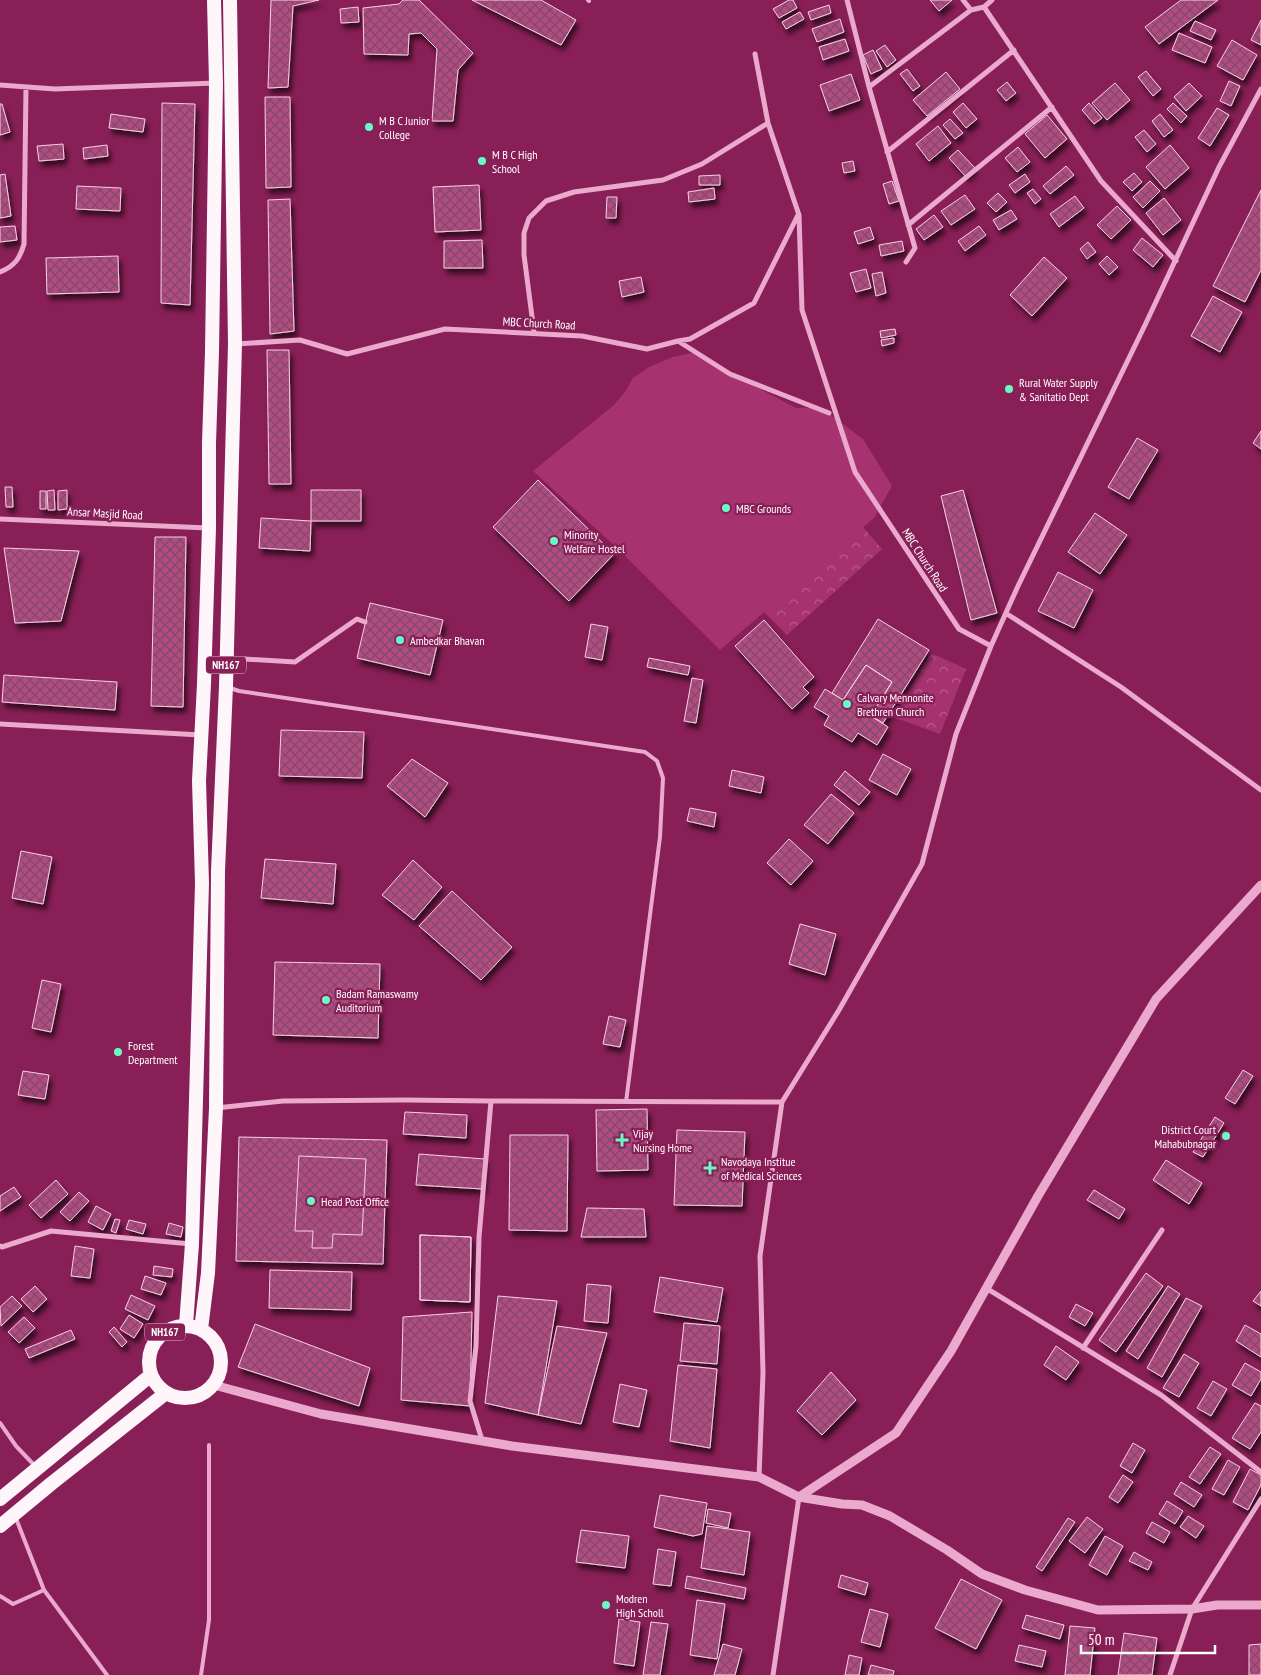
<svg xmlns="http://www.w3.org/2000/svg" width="1261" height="1675" font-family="'PT Sans Narrow',sans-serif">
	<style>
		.grass { fill: #a63370 }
		.forest { fill: url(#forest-crowns) }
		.building { fill: url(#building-cross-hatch); stroke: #f8cfe5; filter: url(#shadow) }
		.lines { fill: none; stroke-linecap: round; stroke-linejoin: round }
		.service { stroke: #ebaacd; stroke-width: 4 }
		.minor { stroke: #ebaacd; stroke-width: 5 }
		.tertiary { stroke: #ebaacd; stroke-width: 9 }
		.trunk { stroke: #fef6fa; stroke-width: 14 }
		.poi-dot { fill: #6af9c3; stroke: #881f56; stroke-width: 2 }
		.labels { text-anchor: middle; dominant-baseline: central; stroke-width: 4.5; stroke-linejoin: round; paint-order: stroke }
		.shield { fill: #881f56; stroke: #dbbccc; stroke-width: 1 }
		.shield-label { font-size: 11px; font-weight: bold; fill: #fff }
		.poi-label { font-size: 12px; fill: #fff; stroke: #881f56; text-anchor: start }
		.street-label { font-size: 12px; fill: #fff; stroke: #881f56 }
	</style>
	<defs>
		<pattern id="forest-crowns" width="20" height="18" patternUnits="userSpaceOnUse" patternTransform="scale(1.25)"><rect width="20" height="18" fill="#a63370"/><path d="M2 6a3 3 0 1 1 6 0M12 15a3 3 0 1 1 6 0" fill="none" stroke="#b85c8d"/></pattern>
		<pattern id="building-cross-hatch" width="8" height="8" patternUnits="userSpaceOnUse" patternTransform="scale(1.25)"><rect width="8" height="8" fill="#b24c82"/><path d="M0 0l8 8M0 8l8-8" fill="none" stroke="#7f4c67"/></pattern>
		<filter id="shadow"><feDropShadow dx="3" dy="5.5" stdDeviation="2.5" flood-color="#0009"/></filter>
	</defs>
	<rect width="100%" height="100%" fill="#881f56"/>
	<!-- grass -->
	<path class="grass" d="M 692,353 L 796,408 L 820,407 L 863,439 L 892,486 L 874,518 L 720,650 L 618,549 L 533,471 L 614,405 L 625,392 L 633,378 L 649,367 L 673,357 Z"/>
	<!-- forest -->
	<path class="forest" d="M 863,527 L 882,549 L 787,635 L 764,612 Z
		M 931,653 L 966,669 L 940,734 L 893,717 Z"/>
	<!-- building -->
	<path class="building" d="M 271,0 L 319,0 L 293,6 L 288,87 L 268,88 Z
		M 403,0 L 419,0 L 473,53 L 458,70 L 453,121 L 432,121 L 437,49 L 421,33 L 409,34 L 408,55 L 364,54 L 363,8 L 399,4 Z
		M 472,0 L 541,0 L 576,20 L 561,45 Z
		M 789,0 L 793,0 L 797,8 L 779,18 L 773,9 Z
		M 930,0 L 952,0 L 939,11 Z
		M 1181,0 L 1218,0 L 1159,44 L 1145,27 Z
		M 829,5 L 831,13 L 811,20 L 808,12 Z
		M 358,7 L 359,22 L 341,23 L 340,9 Z
		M 800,12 L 804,19 L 786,29 L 782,22 Z
		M 840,19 L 844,32 L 817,42 L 812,29 Z
		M 1261,20 L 1261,45 L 1251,40 Z
		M 1195,21 L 1216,30 L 1211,40 L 1190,31 Z
		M 1179,33 L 1212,47 L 1205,63 L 1172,50 Z
		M 845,39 L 849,51 L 823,60 L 819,47 Z
		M 1232,40 L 1257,55 L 1243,80 L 1217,66 Z
		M 885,45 L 896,60 L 887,67 L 876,51 Z
		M 873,50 L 882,69 L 871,74 L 863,55 Z
		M 907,69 L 920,86 L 913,91 L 900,74 Z
		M 1146,71 L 1161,89 L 1153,96 L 1138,77 Z
		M 946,72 L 960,89 L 927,116 L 913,100 Z
		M 851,74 L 860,100 L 829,111 L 820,85 Z
		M 1229,81 L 1240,86 L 1231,106 L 1220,101 Z
		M 1007,82 L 1016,93 L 1006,101 L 997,90 Z
		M 1115,83 L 1130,100 L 1107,120 L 1092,103 Z
		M 1189,83 L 1202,96 L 1186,111 L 1174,97 Z
		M 265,97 L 290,97 L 291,187 L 266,188 Z
		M 162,103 L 195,104 L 190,305 L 161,303 Z
		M 963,103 L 977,119 L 966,128 L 953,112 Z
		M 1089,103 L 1102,118 L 1094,124 L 1082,110 Z
		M 1173,103 L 1187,116 L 1181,123 L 1167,109 Z
		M 0,104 L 2,104 L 10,132 L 0,135 Z
		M 1217,108 L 1229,115 L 1210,146 L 1198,138 Z
		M 111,114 L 145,119 L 143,132 L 109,128 Z
		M 1160,114 L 1173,130 L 1164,137 L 1152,121 Z
		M 1047,115 L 1067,139 L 1045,158 L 1025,134 Z
		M 950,119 L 963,133 L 955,139 L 943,125 Z
		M 938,126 L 951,143 L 929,161 L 916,144 Z
		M 1144,130 L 1156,144 L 1147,152 L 1135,137 Z
		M 63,144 L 64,159 L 39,161 L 37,146 Z
		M 107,145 L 108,156 L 84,159 L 83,148 Z
		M 1170,145 L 1189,168 L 1165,189 L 1146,167 Z
		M 1018,147 L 1030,162 L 1017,172 L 1005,158 Z
		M 958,150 L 975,168 L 966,177 L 949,158 Z
		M 853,161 L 855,171 L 844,173 L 842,163 Z
		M 1066,166 L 1074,175 L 1050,194 L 1043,186 Z
		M 1134,173 L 1142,182 L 1132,191 L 1123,182 Z
		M 5,174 L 11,216 L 0,218 L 0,175 Z
		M 1025,174 L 1030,182 L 1015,193 L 1009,185 Z
		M 720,175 L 720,185 L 699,185 L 699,176 Z
		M 892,181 L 899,201 L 889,204 L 883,184 Z
		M 1150,181 L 1160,191 L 1143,208 L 1133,197 Z
		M 479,185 L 481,230 L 435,232 L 433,187 Z
		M 77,186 L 121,188 L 120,211 L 76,209 Z
		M 714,188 L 715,199 L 689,202 L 688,192 Z
		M 1033,189 L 1041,199 L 1035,204 L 1027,193 Z
		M 1261,190 L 1261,270 L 1245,302 L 1213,286 Z
		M 998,193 L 1007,202 L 996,212 L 987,203 Z
		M 965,195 L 975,209 L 951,225 L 941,211 Z
		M 1075,196 L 1084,208 L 1059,227 L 1050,214 Z
		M 607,197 L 617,197 L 616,218 L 606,218 Z
		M 1164,198 L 1181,220 L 1163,235 L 1146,213 Z
		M 290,199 L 294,331 L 270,334 L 268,200 Z
		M 1117,206 L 1131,220 L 1111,239 L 1097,225 Z
		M 1011,210 L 1017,219 L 999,230 L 993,220 Z
		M 934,215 L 943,227 L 924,240 L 916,229 Z
		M 15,226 L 17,240 L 0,242 L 0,227 Z
		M 979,226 L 986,235 L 965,251 L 958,241 Z
		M 870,227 L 874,239 L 858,244 L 854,232 Z
		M 1142,238 L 1163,255 L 1153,267 L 1133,250 Z
		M 482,240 L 483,268 L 444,268 L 444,241 Z
		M 902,241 L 904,251 L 881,256 L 879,245 Z
		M 1088,242 L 1096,252 L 1087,259 L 1080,249 Z
		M 118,256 L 119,292 L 47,294 L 46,258 Z
		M 1107,256 L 1118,267 L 1109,275 L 1099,264 Z
		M 1044,257 L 1067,278 L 1032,316 L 1010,295 Z
		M 866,269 L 871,288 L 856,292 L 850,273 Z
		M 882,272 L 886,293 L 876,296 L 872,274 Z
		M 641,277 L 644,292 L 622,297 L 619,281 Z
		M 1213,296 L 1242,312 L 1220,352 L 1191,336 Z
		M 895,329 L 896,335 L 881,338 L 880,331 Z
		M 894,338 L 894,343 L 882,346 L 881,340 Z
		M 267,350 L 289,350 L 291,484 L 269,484 Z
		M 1261,431 L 1261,449 L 1253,443 Z
		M 1137,438 L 1158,450 L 1129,499 L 1108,487 Z
		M 538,480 L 614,554 L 569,601 L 493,527 Z
		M 5,487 L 12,487 L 13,507 L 6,507 Z
		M 54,490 L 55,510 L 48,510 L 47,491 Z
		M 67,490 L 67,509 L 58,510 L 58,491 Z
		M 311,490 L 361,490 L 361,521 L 311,521 Z
		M 963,490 L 997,613 L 971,620 L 941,496 Z
		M 40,491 L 46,491 L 46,509 L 40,509 Z
		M 1095,513 L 1127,535 L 1100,574 L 1068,552 Z
		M 261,518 L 311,521 L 310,551 L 259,548 Z
		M 155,537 L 186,537 L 183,707 L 151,706 Z
		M 4,548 L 79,551 L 61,621 L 15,623 Z
		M 1058,572 L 1093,590 L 1074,628 L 1038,611 Z
		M 370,603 L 443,620 L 430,675 L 357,658 Z
		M 878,619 L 929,650 L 883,723 L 871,716 L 892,682 L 866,665 L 843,700 L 832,693 Z
		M 764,620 L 814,677 L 803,687 L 809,693 L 792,709 L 735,646 Z
		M 591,624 L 608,627 L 602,660 L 585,657 Z
		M 649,658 L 690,666 L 688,675 L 647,667 Z
		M 866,665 L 892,682 L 871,716 L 888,727 L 877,745 L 858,733 L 852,742 L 824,725 L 829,716 L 814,707 L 825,689 L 843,700 Z
		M 4,675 L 117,682 L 115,710 L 2,702 Z
		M 692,678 L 703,680 L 696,723 L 684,721 Z
		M 281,730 L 364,732 L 362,778 L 279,776 Z
		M 883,754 L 911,769 L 897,795 L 869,780 Z
		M 412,759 L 448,783 L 425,817 L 387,786 Z
		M 732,770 L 764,777 L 761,793 L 729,786 Z
		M 845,771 L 870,792 L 859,805 L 834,785 Z
		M 831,794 L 854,813 L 828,844 L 804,825 Z
		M 690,808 L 716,813 L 714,827 L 687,821 Z
		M 789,839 L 813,861 L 791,885 L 767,863 Z
		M 21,851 L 52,857 L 43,904 L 12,898 Z
		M 265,859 L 336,864 L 333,904 L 261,898 Z
		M 413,860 L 442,887 L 414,920 L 382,895 Z
		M 452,891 L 512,947 L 481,980 L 419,926 Z
		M 800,924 L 836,934 L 825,975 L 789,964 Z
		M 275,962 L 380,964 L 378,1038 L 273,1035 Z
		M 42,980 L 61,984 L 51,1032 L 32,1028 Z
		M 609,1016 L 626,1020 L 620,1047 L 603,1044 Z
		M 1243,1070 L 1253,1076 L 1235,1104 L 1225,1098 Z
		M 23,1071 L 49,1075 L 45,1099 L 18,1095 Z
		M 647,1109 L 648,1170 L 597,1171 L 596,1110 Z
		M 405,1112 L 467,1115 L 466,1138 L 403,1134 Z
		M 1215,1117 L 1224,1123 L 1203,1157 L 1193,1152 Z
		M 677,1130 L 745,1132 L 742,1206 L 674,1205 Z
		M 510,1135 L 568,1135 L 567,1231 L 509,1230 Z
		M 239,1137 L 387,1140 L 383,1264 L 236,1261 Z
		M 419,1154 L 485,1159 L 483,1189 L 416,1185 Z
		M 299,1156 L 366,1159 L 362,1235 L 333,1234 L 332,1248 L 312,1248 L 313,1231 L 295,1231 Z
		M 1166,1160 L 1202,1183 L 1189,1204 L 1153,1180 Z
		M 56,1180 L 68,1194 L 41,1218 L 29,1205 Z
		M 14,1187 L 21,1197 L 0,1211 L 0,1196 Z
		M 1094,1190 L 1125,1209 L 1119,1219 L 1087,1200 Z
		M 79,1192 L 89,1201 L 70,1221 L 60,1212 Z
		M 96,1206 L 111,1214 L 103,1230 L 88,1222 Z
		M 587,1208 L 644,1209 L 646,1237 L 581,1237 Z
		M 115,1219 L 120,1220 L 116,1233 L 111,1231 Z
		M 129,1220 L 146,1224 L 143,1234 L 126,1229 Z
		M 169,1223 L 183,1227 L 181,1237 L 166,1234 Z
		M 420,1235 L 471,1237 L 470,1302 L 420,1300 Z
		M 420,1235 L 471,1237 L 470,1302 L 420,1300 Z
		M 75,1246 L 94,1249 L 90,1278 L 71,1276 Z
		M 154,1266 L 173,1269 L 172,1277 L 153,1275 Z
		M 270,1270 L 352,1272 L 351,1310 L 269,1308 Z
		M 1146,1273 L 1163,1286 L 1116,1352 L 1099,1340 Z
		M 145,1276 L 166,1283 L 161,1295 L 141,1289 Z
		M 660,1277 L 723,1288 L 717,1322 L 654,1312 Z
		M 587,1284 L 611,1286 L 608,1323 L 584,1321 Z
		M 35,1286 L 47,1299 L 33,1312 L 21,1299 Z
		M 1168,1286 L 1180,1294 L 1138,1359 L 1126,1351 Z
		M 1261,1291 L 1261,1306 L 1253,1301 Z
		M 131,1295 L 155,1306 L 148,1320 L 125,1309 Z
		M 12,1296 L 22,1306 L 1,1326 L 0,1307 Z
		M 498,1296 L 557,1301 L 538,1415 L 485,1403 Z
		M 1186,1298 L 1202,1306 L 1162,1377 L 1147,1368 Z
		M 1076,1304 L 1093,1313 L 1085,1326 L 1069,1317 Z
		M 472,1312 L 470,1406 L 401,1400 L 403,1317 Z
		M 129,1315 L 143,1324 L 134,1338 L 120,1329 Z
		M 24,1317 L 35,1328 L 19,1343 L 8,1332 Z
		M 684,1323 L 720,1326 L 717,1364 L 680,1361 Z
		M 255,1324 L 370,1368 L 359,1406 L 238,1367 Z
		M 1245,1325 L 1261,1334 L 1261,1357 L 1236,1341 Z
		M 557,1326 L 607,1333 L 581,1424 L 538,1415 Z
		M 114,1327 L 127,1342 L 122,1347 L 109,1332 Z
		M 71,1330 L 75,1339 L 29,1358 L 25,1349 Z
		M 1056,1346 L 1079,1362 L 1066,1380 L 1044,1365 Z
		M 1184,1354 L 1199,1363 L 1179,1397 L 1163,1388 Z
		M 1245,1363 L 1261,1372 L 1261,1379 L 1251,1396 L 1232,1385 Z
		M 678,1365 L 717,1369 L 710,1448 L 670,1441 Z
		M 831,1372 L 856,1400 L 822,1435 L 797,1411 Z
		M 1213,1381 L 1227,1389 L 1211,1416 L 1197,1408 Z
		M 620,1384 L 647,1390 L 639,1427 L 613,1422 Z
		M 1255,1403 L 1261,1406 L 1261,1432 L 1250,1449 L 1232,1438 Z
		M 1133,1443 L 1145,1450 L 1132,1473 L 1120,1466 Z
		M 1210,1447 L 1221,1454 L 1200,1484 L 1189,1477 Z
		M 1228,1460 L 1240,1467 L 1224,1495 L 1212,1489 Z
		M 1250,1469 L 1261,1475 L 1261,1485 L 1248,1510 L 1233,1502 Z
		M 1123,1475 L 1133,1482 L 1118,1503 L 1109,1497 Z
		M 1181,1482 L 1202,1495 L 1194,1507 L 1174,1494 Z
		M 660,1495 L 707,1503 L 702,1534 L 693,1536 L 654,1527 Z
		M 1167,1501 L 1183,1511 L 1175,1524 L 1159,1514 Z
		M 708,1509 L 731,1513 L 728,1528 L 706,1523 Z
		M 1188,1516 L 1204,1526 L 1196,1538 L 1180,1527 Z
		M 1087,1517 L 1103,1529 L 1085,1553 L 1069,1541 Z
		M 1068,1518 L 1075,1522 L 1042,1571 L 1036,1567 Z
		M 1152,1522 L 1170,1532 L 1164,1543 L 1146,1533 Z
		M 707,1526 L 750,1532 L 744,1575 L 701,1568 Z
		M 581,1530 L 629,1536 L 625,1568 L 576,1562 Z
		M 1105,1536 L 1123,1546 L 1107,1575 L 1089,1565 Z
		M 658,1549 L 676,1552 L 671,1586 L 653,1584 Z
		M 1134,1552 L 1152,1562 L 1148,1570 L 1129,1561 Z
		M 841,1575 L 868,1583 L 865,1595 L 838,1587 Z
		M 687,1576 L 746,1588 L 744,1599 L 685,1588 Z
		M 961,1579 L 1002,1600 L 976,1649 L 935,1628 Z
		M 697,1600 L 725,1604 L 717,1659 L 690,1655 Z
		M 870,1609 L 888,1614 L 880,1647 L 861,1642 Z
		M 1026,1615 L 1064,1625 L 1060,1639 L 1022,1628 Z
		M 619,1619 L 640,1622 L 634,1666 L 614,1663 Z
		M 651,1622 L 668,1624 L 660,1675 L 643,1675 Z
		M 1070,1626 L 1095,1628 L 1090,1675 L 1065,1675 Z
		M 1124,1633 L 1157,1638 L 1152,1675 L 1118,1675 Z
		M 723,1644 L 742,1649 L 735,1675 L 714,1675 Z
		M 1261,1644 L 1261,1675 L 1249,1675 L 1249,1645 Z
		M 1019,1645 L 1046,1651 L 1042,1667 L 1015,1661 Z
		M 849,1655 L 862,1658 L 859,1675 L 845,1675 Z
		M 871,1665 L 894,1671 L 893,1675 L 868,1675 Z"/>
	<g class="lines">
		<!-- service -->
		<path class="service" d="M 588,0 L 589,1
			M 230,688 L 239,691 L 645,752 L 657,761 L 663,778 L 660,837 L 626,1102
			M 0,1423 L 16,1446 L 36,1467
			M 13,1517 L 17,1521 L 44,1590 L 107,1675
			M 0,1596 L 13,1604 L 44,1590
			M 201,1675 L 209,1620 L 209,1445"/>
		<!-- minor -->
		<path class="minor" d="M 847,0 L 869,87
			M 963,0 L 971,10 L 984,7
			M 992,0 L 984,7 L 1101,181 L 1176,261
			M 755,54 L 768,123 L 799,215 L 802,310 L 855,472 L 959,629 L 991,646
			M 0,85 L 55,89 L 216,83
			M 887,152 L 1014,50
			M 908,225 L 1052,107
			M 906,262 L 915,248 L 869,87 L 971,10
			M 0,272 C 15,266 20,258 24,244 L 26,87
			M 534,332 L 524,255 L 524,233 L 529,218 L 546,201 L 574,192 L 663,180 L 702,164 L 768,123
			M 678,341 L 690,339 L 754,303 L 798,215
			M 236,344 L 300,340 L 347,354 L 445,329 L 582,336 L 647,349 L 678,341 L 730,374 L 829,413
			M 0,519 L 208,528
			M 1007,614 L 1121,687 L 1261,790
			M 229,658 L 295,662 L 357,619 L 365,622
			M 0,724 L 201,735
			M 491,1101 L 782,1102
			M 216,1108 L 283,1101 L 405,1100 L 491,1101 L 479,1237 L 476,1346 L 470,1401 L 482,1440
			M 0,1246 L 2,1247 L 51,1231 L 191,1244
			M 986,1288 L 1161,1395 L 1261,1472
			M 1083,1348 L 1162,1230
			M 759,1477 L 763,1373 L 760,1256 L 782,1102 L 839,1010 L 922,864 L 956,734 L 991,646 L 1018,586 L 1146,323 L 1219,167 L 1261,89
			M 773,1675 L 799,1497
			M 1170,1675 L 1192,1609 L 1261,1499"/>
		<!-- tertiary -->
		<path class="tertiary" d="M 214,1385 L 321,1414 L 512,1446 L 759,1477 L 799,1497 L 842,1504 L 862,1505 L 890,1516 L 947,1550 L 982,1574 L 1025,1590 L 1098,1610 L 1192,1609 L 1217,1605 L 1261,1605
			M 799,1497 L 896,1433 L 951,1351 L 1038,1196 L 1156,999 L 1261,885"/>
		<!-- trunk -->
		<path class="trunk" d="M 186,1325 L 192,1244 L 202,883 L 199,781 L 204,684 L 209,528 L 209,443 L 212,352 L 216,83 L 214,0
			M149 1362a36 36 0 1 1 72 0a36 36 0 1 1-72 0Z
			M 201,1329 L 208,1273 L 216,1108 L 218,871 L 226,686 L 235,344 L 230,0
			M 0,1499 L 151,1375
			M 0,1526 L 52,1483 L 166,1393"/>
	</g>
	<!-- markers -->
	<g class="poi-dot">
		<circle cx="369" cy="127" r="5"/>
		<circle cx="482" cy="161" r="5"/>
		<circle cx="1009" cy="389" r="5"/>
		<circle cx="726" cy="508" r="5"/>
		<circle cx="554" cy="541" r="5"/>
		<circle cx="400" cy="640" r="5"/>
		<circle cx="847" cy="704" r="5"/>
		<circle cx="326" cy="1000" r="5"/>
		<circle cx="118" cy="1052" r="5"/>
		<circle cx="1226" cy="1136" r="5"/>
		<path d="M619.5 1132.5h5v5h5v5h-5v5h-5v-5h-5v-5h5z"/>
		<path d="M707.5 1160.5h5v5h5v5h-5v5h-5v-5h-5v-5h5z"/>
		<circle cx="311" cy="1201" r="5"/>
		<circle cx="606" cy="1605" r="5"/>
	</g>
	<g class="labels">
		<!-- shield labels -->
		<g class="shield">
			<rect x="206" y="656.5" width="40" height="17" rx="4"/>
			<rect x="145" y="1323.5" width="40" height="17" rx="4"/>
		</g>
		<g class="shield-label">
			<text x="226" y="665">NH167</text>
			<text x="165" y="1332">NH167</text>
		</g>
		<!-- poi labels -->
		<g class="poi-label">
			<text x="379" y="120">M B C Junior<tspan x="379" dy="14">College</tspan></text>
			<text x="492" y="154">M B C High<tspan x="492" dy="14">School</tspan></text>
			<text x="1019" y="382">Rural Water Supply<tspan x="1019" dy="14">&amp; Sanitatio Dept</tspan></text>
			<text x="736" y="508">MBC Grounds</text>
			<text x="564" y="534">Minority<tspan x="564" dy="14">Welfare Hostel</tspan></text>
			<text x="410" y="640">Ambedkar Bhavan</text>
			<text x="857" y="697">Calvary Mennonite<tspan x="857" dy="14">Brethren Church</tspan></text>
			<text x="336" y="993">Badam Ramaswamy<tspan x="336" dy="14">Auditorium</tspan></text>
			<text x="128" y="1045">Forest<tspan x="128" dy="14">Department</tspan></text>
			<text x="1216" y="1129" text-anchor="end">District Court<tspan x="1216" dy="14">Mahabubnagar</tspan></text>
			<text x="633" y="1133">Vijay<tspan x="633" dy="14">Nursing Home</tspan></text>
			<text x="721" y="1161">Navodaya Institue<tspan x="721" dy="14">of Medical Sciences</tspan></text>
			<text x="321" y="1201">Head Post Office</text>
			<text x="616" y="1598">Modren<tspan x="616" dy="14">High Scholl</tspan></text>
		</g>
		<!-- street labels -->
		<g class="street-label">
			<text transform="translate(539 323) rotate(3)">MBC Church Road</text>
			<text transform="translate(105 513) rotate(3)">Ansar Masjid Road</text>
			<text transform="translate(925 560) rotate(57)">MBC Church Road</text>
		</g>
	</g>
	<!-- scale -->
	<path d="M1081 1645v8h134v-8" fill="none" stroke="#ffffff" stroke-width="2.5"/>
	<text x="1088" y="1645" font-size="15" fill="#ffffff" stroke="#881f56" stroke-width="4" paint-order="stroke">50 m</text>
</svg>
